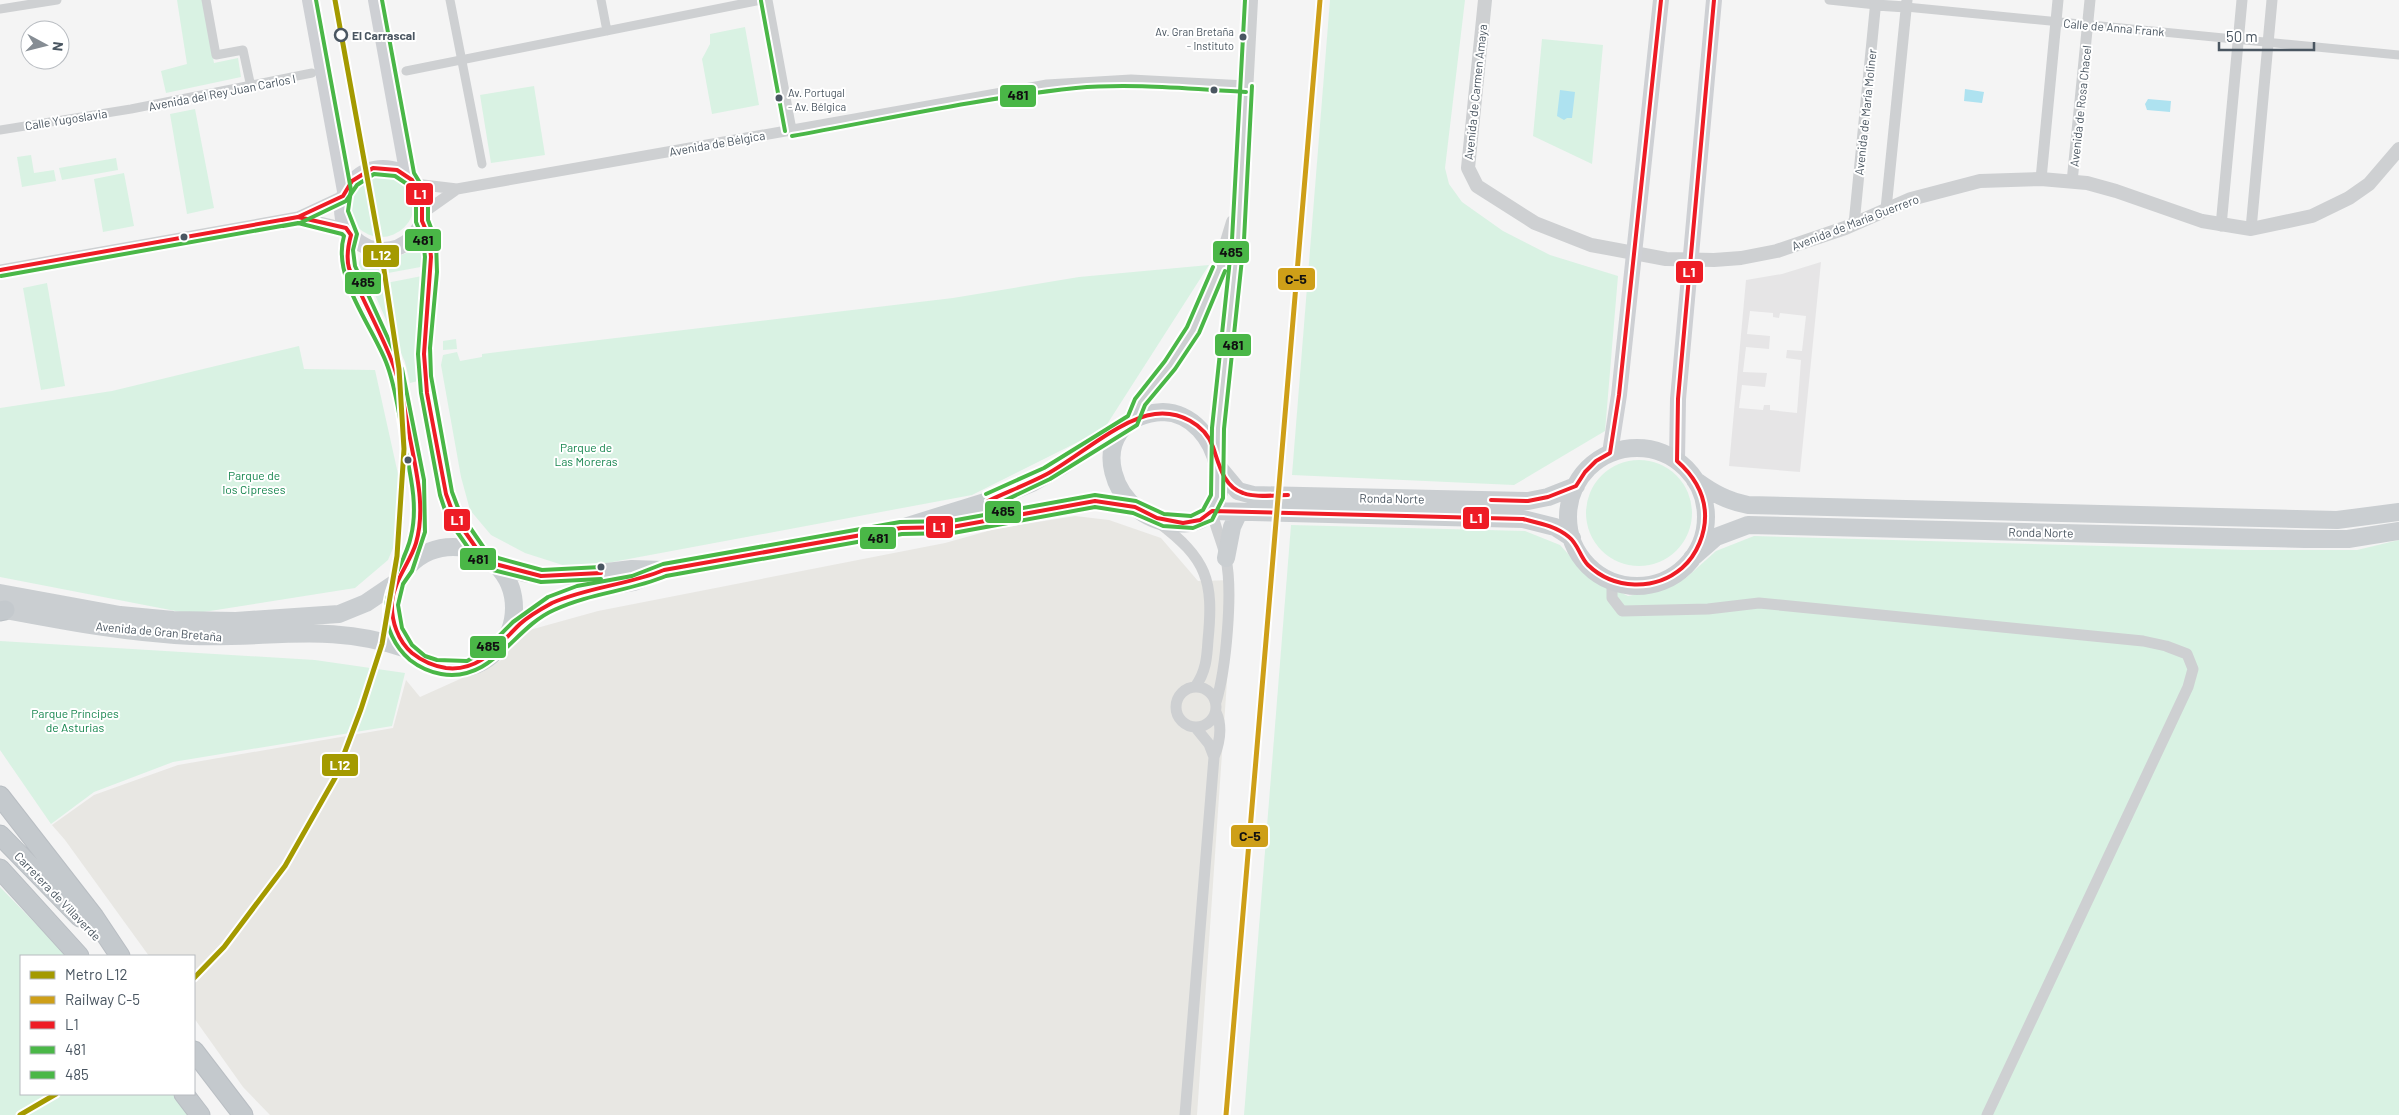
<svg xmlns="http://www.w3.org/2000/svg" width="2399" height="1115" font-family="Barlow,sans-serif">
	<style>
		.commercial { fill: #e8e7e3 }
		.education { fill: #e6e5e6; fill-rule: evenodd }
		.green { fill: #d9f2e3 }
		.water { fill: #aee2f0 }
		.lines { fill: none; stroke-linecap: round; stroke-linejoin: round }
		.trunk-casing { stroke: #b9bec3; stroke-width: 21 }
		.pedestrian { stroke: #ced0d2; stroke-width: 9 }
		.minor { stroke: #ced0d2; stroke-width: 11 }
		.tertiary { stroke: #ced0d2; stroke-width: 14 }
		.secondary { stroke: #ced0d4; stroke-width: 16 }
		.primary { stroke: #caced1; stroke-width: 18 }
		.trunk { stroke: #c4c9cd; stroke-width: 19 }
		.bus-1-casing { stroke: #fff; stroke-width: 8 }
		.bus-2-casing { stroke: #fff; stroke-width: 8 }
		.bus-3-casing { stroke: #fff; stroke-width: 8 }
		.bus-1 { stroke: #ee1c25; stroke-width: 4 }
		.bus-2 { stroke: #4ab747; stroke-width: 4 }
		.bus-3 { stroke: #4ab747; stroke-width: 4 }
		.rail-1-casing { stroke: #fff; stroke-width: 9 }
		.rail-1 { stroke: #ce9f18; stroke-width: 5 }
		.metro-1-casing { stroke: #fff; stroke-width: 9 }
		.metro-1 { stroke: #a49a00; stroke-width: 5 }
		.stop-dot { fill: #fff; stroke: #4a5661; stroke-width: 2.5 }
		.bus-dot { fill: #4a5661; stroke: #fff; stroke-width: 2 }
		.labels { text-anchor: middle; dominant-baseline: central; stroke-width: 4; stroke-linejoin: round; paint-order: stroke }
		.bus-label { font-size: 11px; fill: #4a5661; stroke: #fff; text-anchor: end }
		.street-label { font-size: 12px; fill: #4a5661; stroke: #fff }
		.stop-label { font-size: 12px; font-weight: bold; fill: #4a5661; stroke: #fff; text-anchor: start }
		.park-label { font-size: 12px; fill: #17864f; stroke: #fff }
		.line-badge { stroke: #fff; stroke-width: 2 }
		.badge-label { font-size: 14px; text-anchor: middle; font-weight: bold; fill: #fff }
		.pale-badge-label { font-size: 14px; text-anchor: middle; font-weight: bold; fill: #111 }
	</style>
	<rect width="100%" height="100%" fill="#f4f4f4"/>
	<!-- commercial -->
	<path class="commercial" d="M 1075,516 L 1109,520 L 1161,538 L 1198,581 L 1234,580 L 1197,1115 L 270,1115 L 243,1087 L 194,1018 L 194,956 L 149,956 L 65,840 L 52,825 L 94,795 L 178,765 L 393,728 L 406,680 L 420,697 L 500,661 L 526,631 L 598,611 L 945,543 L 995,529 Z"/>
	<!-- education -->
	<path class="education" d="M 1821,262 L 1800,472 L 1729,466 L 1746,280 L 1782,274 ZM 1750,311 L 1773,313 L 1773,317 L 1779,318 L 1780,313 L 1806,316 L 1802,351 L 1787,350 L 1786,358 L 1801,360 L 1797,413 L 1770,410 L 1770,405 L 1764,405 L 1763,410 L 1739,408 L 1742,385 L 1765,387 L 1767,373 L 1743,372 L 1746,347 L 1769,349 L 1770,336 L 1747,334 Z"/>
	<!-- green -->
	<path class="green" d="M 177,0 L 202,0 L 214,63 L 238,58 L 241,77 L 166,93 L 161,71 L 187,64 Z
		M 1330,0 L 1465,0 L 1445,168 L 1449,184 L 1462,202 L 1503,231 L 1550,255 L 1618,276 L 1605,431 L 1514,485 L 1292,475 Z
		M 745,27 L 759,105 L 712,114 L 702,59 L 710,44 L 710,34 Z
		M 1542,39 L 1603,45 L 1592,164 L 1533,136 Z
		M 534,86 L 545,155 L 491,163 L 480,95 Z
		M 195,109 L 214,208 L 187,214 L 170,114 Z
		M 31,155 L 34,173 L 54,170 L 56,181 L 22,187 L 17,157 Z
		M 116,158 L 118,170 L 62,180 L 59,168 Z
		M348 204a33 33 0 1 1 66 0a33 33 0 1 1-66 0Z
		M 124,173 L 134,226 L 103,232 L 94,179 Z
		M 416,247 L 423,251 L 426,266 L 361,278 L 358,265 L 361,257 C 382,257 398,261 416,247 Z
		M 1209,265 L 1104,429 L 972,495 L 575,569 L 525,553 L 491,535 L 470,510 L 461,477 L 441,365 L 443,355 L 457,352 L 460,361 L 482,357 L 482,354 L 490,353 L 953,298 L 1079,277 Z
		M 422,276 L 416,366 L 418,381 L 410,383 L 405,362 L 371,286 Z
		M 47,283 L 65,386 L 41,390 L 23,288 Z
		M 456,339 L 457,349 L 443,350 L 443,341 Z
		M 299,346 L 304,369 L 375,370 L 400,483 L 404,522 L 388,560 L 355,588 L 191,614 L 0,577 L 0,408 L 112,391 Z
		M1586 513a53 53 0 1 1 106 0a53 53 0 1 1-106 0Z
		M 1291,525 L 1525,531 L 1560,545 L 1589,577 L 1628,596 L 1668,588 L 1686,578 L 1716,551 L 1754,536 L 2244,550 L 2357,550 L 2399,540 L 2399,1115 L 1244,1115 Z
		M 0,641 L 315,660 L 405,673 L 392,726 L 173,762 L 94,792 L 51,824 L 0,750 Z
		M 0,887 L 67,956 L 21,956 L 21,1094 L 178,1094 L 191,1115 L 0,1115 Z"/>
	<!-- water -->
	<path class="water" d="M 1965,89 L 1984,92 L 1982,103 L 1964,101 Z
		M 1560,90 L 1575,92 L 1572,118 L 1567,118 L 1564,120 L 1557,116 Z
		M 2148,99 L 2171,101 L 2170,112 L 2147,110 L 2145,104 Z"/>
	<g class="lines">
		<defs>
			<path id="trunk" d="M 0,611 L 5,610
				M 0,796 L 94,917 L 120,956
				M 0,835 L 80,917
				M 0,869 L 79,956
				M 194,1051 L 243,1115
				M 184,1094 L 200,1115"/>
		</defs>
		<!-- trunk casing -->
		<use href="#trunk" class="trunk-casing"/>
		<!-- pedestrian -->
		<path class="pedestrian" d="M 206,0 L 216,55 L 243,50 L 251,87
			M 450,0 L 482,164
			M 601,0 L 607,31
			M 1829,0 L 1876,5
			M 1906,7 L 2399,55
			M 0,9 L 57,0
			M 406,71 L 761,0
			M 0,130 L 131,109 L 312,73"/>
		<!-- minor -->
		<path class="minor" d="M 767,0 L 791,130
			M 1876,5 L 1906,7
			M 2041,179 L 2058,0
			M 2072,182 L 2090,0
			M 415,184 L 457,189 L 1047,85 L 1131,80 L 1246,86
			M 1886,209 L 1907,0
			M 423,213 L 457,189
			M 298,217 L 346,228
			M 1854,224 L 1876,0
			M 2221,226 L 2242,0
			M 2251,229 L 2272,0
			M 0,270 L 298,217 L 343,196
			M 1212,511 C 1215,528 1223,543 1226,559 C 1233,592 1226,670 1216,702
			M 1158,522 C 1207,559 1214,580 1208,640 C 1207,657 1206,672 1195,687
			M 1612,581 L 1612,598 L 1622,611 L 1708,609 L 1759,603 L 2143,641 L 2166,646 L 2187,654 L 2193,669 L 2188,687 L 1987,1115
			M1176 707a20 20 0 1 1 40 0a20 20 0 1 1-40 0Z
			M 1196,728 L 1209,744 L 1214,757
			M 1185,1115 L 1214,757 C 1220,742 1223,727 1216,712"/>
		<!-- tertiary -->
		<path class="tertiary" d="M 1485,0 L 1468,168 L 1477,186 L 1535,223 L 1591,245 L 1666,259 L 1714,260 L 1741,258 L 1777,251 L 1845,228 L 1911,199 L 1980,181 L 2041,179 L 2087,183 L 2116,191 L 2202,221 L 2251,229 L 2312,216 L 2349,198 L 2369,184 L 2399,149
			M 1133,420 L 1140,402 L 1170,365 L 1193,330 L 1218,271 L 1233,222
			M 1216,457 L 1238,240 L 1251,0"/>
		<!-- secondary -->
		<path class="secondary" d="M 310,0 L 345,191
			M 376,0 L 408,176
			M342 209a41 41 0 1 1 82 0a41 41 0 1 1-82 0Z
			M 422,221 L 429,237 L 431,257 L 424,354 L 427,393 L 448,500 L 458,523 L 479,552
			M 351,235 L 347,249 L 349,268 L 393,363 L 401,391 L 420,507 L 419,531 L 406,568
			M 1610,453 L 1619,395 L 1661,0
			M 1677,461 L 1678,399 L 1714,0"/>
		<!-- primary -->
		<path class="primary" d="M 1163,412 C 1223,414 1241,517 1189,523 C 1108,532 1077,416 1163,412 Z
			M1568 517a69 69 0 1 1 138 0a69 69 0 1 1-138 0Z
			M 1218,467 L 1238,491 L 1253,495 L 1528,501 L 1548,497 L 1576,486
			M 1695,480 C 1713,493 1727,501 1748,505 L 2337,520 L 2399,512
			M 1212,511 L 1523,519 L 1555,527 L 1572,538
			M 922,528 L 952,527 L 1095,501 L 1135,507
			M392 608a61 61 0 1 1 122 0a61 61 0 1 1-122 0Z
			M 1226,558 L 1232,527 L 1239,512
			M 1692,558 L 1716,537 L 1748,525 L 2305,539 L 2348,539 L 2399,531
			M 495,564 L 524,573 L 547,576 L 573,576 L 632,569 L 664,570 L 901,528 L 988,501 L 1032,483 L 1062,466 L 1097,441 L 1124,427
			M 0,593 L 120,615 L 173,620 L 236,621 L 339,614 L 366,603 L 397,582
			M 0,609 C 64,621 127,633 192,636 C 271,639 330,622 407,649
			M 506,636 L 535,613 L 559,600 L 589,590 L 634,582 L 659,572"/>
		<!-- trunk -->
		<use href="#trunk" class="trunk"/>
		<defs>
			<path id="bus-1" d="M 282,220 L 298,217 L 343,196 L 352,181 L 373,168 L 397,170 L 412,180 L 422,198 L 422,221 L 429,237 L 431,257 L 424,354 L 427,393 L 446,494 L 454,516 L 479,552 L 495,564 L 541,576 L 601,573
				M 0,270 L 298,217 L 346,228 L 351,235 C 348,246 346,257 349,268 C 352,276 357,285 360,292 C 371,316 384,340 393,364 C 401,385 404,406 408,427 C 414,464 427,505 416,543 C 410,563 394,580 392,602 C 391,621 398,641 412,653 C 422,661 433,666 446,668 C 481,672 498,645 520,624 C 530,615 541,609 552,603 C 588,587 628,585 664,570 L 901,528 L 952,527 L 1095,501 L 1135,507 L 1157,518 L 1183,523 L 1200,520 L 1212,511 L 1523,519 C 1539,523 1556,526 1569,537 C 1578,544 1580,557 1588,565 C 1614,590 1655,591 1682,568 C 1697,555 1706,533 1705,513 C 1704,492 1693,475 1677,461 L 1678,399 L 1714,0
				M 1491,500 L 1528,501 L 1548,497 L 1576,486 L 1585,472 L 1596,461 L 1610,453 L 1619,395 L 1661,0
				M 988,501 C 1007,492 1028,484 1047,474 C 1078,457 1121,418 1155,414 C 1179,411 1205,424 1213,447 C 1219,464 1223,486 1243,493 C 1256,498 1274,495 1288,495"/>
			<path id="bus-2" d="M 761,1 L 785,131
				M 792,136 C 886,119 981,98 1076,88 C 1132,83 1189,89 1246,92
				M 283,226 L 300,223 L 346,201 L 357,185 L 374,174 L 395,176 L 407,184 L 416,200 L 416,222 L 423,239 L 425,257 L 418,354 L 421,393 L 440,495 L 448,519 L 474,556 L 493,570 L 541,582 L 601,579
				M 1,276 L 298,223 L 342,234 L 344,236 C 332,277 371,324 386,362 C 394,382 397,403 401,424 C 406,461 420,499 411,536 C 406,561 388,581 386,607 C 385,627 395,647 410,660 C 419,667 430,672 441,674 C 493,683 513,628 554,610 C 590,593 630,591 666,576 L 902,534 L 953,533 L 1095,507 L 1133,513 L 1163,526 L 1193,528 L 1212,520 L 1223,498 L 1224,429 L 1244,240 L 1252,86
				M 991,507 L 1050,479 L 1137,425 L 1145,405 L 1175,369 L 1199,333 L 1225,271"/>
			<path id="bus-3" d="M 316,0 L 351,190 L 348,211 L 357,234 L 353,250 L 355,266 L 402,369 L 424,480 L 425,532 L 412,571 L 403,584 L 398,605 L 402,628 L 412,645 L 425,656 L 437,660 L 467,661 L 483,652 L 513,622 L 548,597 L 577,586 L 632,576 L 663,564 L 900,522 L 951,521 L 1095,495 L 1136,501 L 1164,514 L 1191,516 L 1203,510 L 1211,495 L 1212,428 L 1232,240 L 1245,0
				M 382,0 L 414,173 L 428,196 L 428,220 L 436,241 L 437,272 L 430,348 L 431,376 L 452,492 L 460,513 L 484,548 L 498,558 L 542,570 L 601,567
				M 986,494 L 1044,468 L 1128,416 L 1135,399 L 1165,361 L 1187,327 L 1213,267"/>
		</defs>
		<!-- bus-1 casing -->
		<use href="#bus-1" class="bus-1-casing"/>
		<!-- bus-2 casing -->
		<use href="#bus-2" class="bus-2-casing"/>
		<!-- bus-3 casing -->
		<use href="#bus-3" class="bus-3-casing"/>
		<!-- bus-1 -->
		<use href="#bus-1" class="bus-1"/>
		<!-- bus-2 -->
		<use href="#bus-2" class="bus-2"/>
		<!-- bus-3 -->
		<use href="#bus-3" class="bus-3"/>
		<defs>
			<path id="rail-1" d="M 1226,1115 L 1320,0"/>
		</defs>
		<!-- rail-1 casing -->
		<use href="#rail-1" class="rail-1-casing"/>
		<!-- rail-1 -->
		<use href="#rail-1" class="rail-1"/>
		<defs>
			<path id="metro-1" d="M 194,978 L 224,947 L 285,866 L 335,778 L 361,709 L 382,644 L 397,556 L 404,449 L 399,369 L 384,270 L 335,0
				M 20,1115 L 56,1094"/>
		</defs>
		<!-- metro-1 casing -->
		<use href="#metro-1" class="metro-1-casing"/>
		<!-- metro-1 -->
		<use href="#metro-1" class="metro-1"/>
	</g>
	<!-- markers -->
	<circle class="stop-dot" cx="341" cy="35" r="6"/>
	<g class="bus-dot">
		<circle cx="1243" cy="37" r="4.5"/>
		<circle cx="1214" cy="90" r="4.5"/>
		<circle cx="779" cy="98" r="4.5"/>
		<circle cx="184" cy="237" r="4.5"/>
		<circle cx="408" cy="460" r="4.5"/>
		<circle cx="601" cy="567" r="4.5"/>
	</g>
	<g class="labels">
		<!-- bus labels -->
		<g class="bus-label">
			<text x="1234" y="31">Av. Gran Bretaña<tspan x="1234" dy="14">- Instituto</tspan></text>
			<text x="788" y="92" text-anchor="start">Av. Portugal<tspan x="788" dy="14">- Av. Bélgica</tspan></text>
		</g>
		<!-- street labels -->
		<g class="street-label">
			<text transform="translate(2114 27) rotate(5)">Calle de Anna Frank</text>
			<text transform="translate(222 92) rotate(-11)">Avenida del Rey Juan Carlos I</text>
			<text transform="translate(1475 92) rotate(-84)">Avenida de Carmen Amaya</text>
			<text transform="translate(2080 106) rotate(-84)">Avenida de Rosa Chacel</text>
			<text transform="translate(1865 112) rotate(-84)">Avenida de María Moliner</text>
			<text transform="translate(66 119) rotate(-9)">Calle Yugoslavia</text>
			<text transform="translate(717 143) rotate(-10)">Avenida de Bélgica</text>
			<text transform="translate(1855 222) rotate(-21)">Avenida de María Guerrero</text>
			<text transform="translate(1392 498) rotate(1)">Ronda Norte</text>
			<text transform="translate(2041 532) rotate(1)">Ronda Norte</text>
			<text transform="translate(159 631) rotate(5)">Avenida de Gran Bretaña</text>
			<text transform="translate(58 896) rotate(46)">Carretera de Villaverde</text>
		</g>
		<!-- stop labels -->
		<g class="stop-label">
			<text x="352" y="35">El Carrascal</text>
		</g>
		<!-- park labels -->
		<g class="park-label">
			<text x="586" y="447">Parque de<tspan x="586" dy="14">Las Moreras</tspan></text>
			<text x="254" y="475">Parque de<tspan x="254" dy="14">los Cipreses</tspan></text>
			<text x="75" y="713">Parque Príncipes<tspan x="75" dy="14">de Asturias</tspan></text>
		</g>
	</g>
	<g class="line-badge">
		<rect x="999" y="84" width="38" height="24" rx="5" fill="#4ab747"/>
		<rect x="405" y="182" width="29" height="24" rx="5" fill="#ee1c25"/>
		<rect x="404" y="228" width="38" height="24" rx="5" fill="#4ab747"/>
		<rect x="1212" y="240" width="38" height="24" rx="5" fill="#4ab747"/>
		<rect x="362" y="244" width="38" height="24" rx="5" fill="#a49a00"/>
		<rect x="1675" y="260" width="29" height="24" rx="5" fill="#ee1c25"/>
		<rect x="1277" y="267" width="39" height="24" rx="5" fill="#ce9f18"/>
		<rect x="344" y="271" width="38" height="24" rx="5" fill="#4ab747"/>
		<rect x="1214" y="333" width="38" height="24" rx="5" fill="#4ab747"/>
		<rect x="984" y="500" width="38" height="24" rx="5" fill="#4ab747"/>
		<rect x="1462" y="506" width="28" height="24" rx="5" fill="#ee1c25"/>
		<rect x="443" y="508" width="28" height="24" rx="5" fill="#ee1c25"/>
		<rect x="925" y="515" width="29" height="24" rx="5" fill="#ee1c25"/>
		<rect x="859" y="526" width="38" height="24" rx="5" fill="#4ab747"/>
		<rect x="459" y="547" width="38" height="24" rx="5" fill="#4ab747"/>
		<rect x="469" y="635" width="38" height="24" rx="5" fill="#4ab747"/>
		<rect x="321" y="753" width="38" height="24" rx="5" fill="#a49a00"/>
		<rect x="1230" y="824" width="39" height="24" rx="5" fill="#ce9f18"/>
	</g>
	<g class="badge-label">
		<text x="420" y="199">L1</text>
		<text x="381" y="260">L12</text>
		<text x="1689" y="277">L1</text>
		<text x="1476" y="523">L1</text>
		<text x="457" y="525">L1</text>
		<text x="939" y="532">L1</text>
		<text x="340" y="770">L12</text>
	</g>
	<g class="pale-badge-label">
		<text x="1018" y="100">481</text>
		<text x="423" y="245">481</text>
		<text x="1231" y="257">485</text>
		<text x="1296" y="284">C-5</text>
		<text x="363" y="287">485</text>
		<text x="1233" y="350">481</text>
		<text x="1003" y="516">485</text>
		<text x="878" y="543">481</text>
		<text x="478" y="564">481</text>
		<text x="488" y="651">485</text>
		<text x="1250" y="841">C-5</text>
	</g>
	<!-- legend -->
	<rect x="20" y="955" width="175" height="140" fill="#ffffff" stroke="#b7bbc0"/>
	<rect x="30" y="971" width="25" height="8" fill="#a49a00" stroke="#b7bbc0"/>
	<text x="65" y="980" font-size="15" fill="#4a5661">Metro L12</text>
	<rect x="30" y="996" width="25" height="8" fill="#ce9f18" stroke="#b7bbc0"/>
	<text x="65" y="1005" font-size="15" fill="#4a5661">Railway C-5</text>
	<rect x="30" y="1021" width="25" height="8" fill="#ee1c25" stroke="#b7bbc0"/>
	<text x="65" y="1030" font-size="15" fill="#4a5661">L1</text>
	<rect x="30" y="1046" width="25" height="8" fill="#4ab747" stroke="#b7bbc0"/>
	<text x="65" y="1055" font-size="15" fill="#4a5661">481</text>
	<rect x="30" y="1071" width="25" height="8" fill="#4ab747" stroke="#b7bbc0"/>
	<text x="65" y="1080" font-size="15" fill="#4a5661">485</text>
	<!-- north arrow -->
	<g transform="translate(45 45) rotate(97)"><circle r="24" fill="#ffffff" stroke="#b7bbc0"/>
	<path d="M0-4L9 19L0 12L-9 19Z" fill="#868d94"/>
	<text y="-8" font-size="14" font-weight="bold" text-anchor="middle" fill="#4a5661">N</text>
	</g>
	<!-- scale -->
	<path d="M2219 42v8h95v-8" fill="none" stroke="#4a5661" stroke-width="2.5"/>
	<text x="2226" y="42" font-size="15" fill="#4a5661" stroke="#ffffff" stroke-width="4" paint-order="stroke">50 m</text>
</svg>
